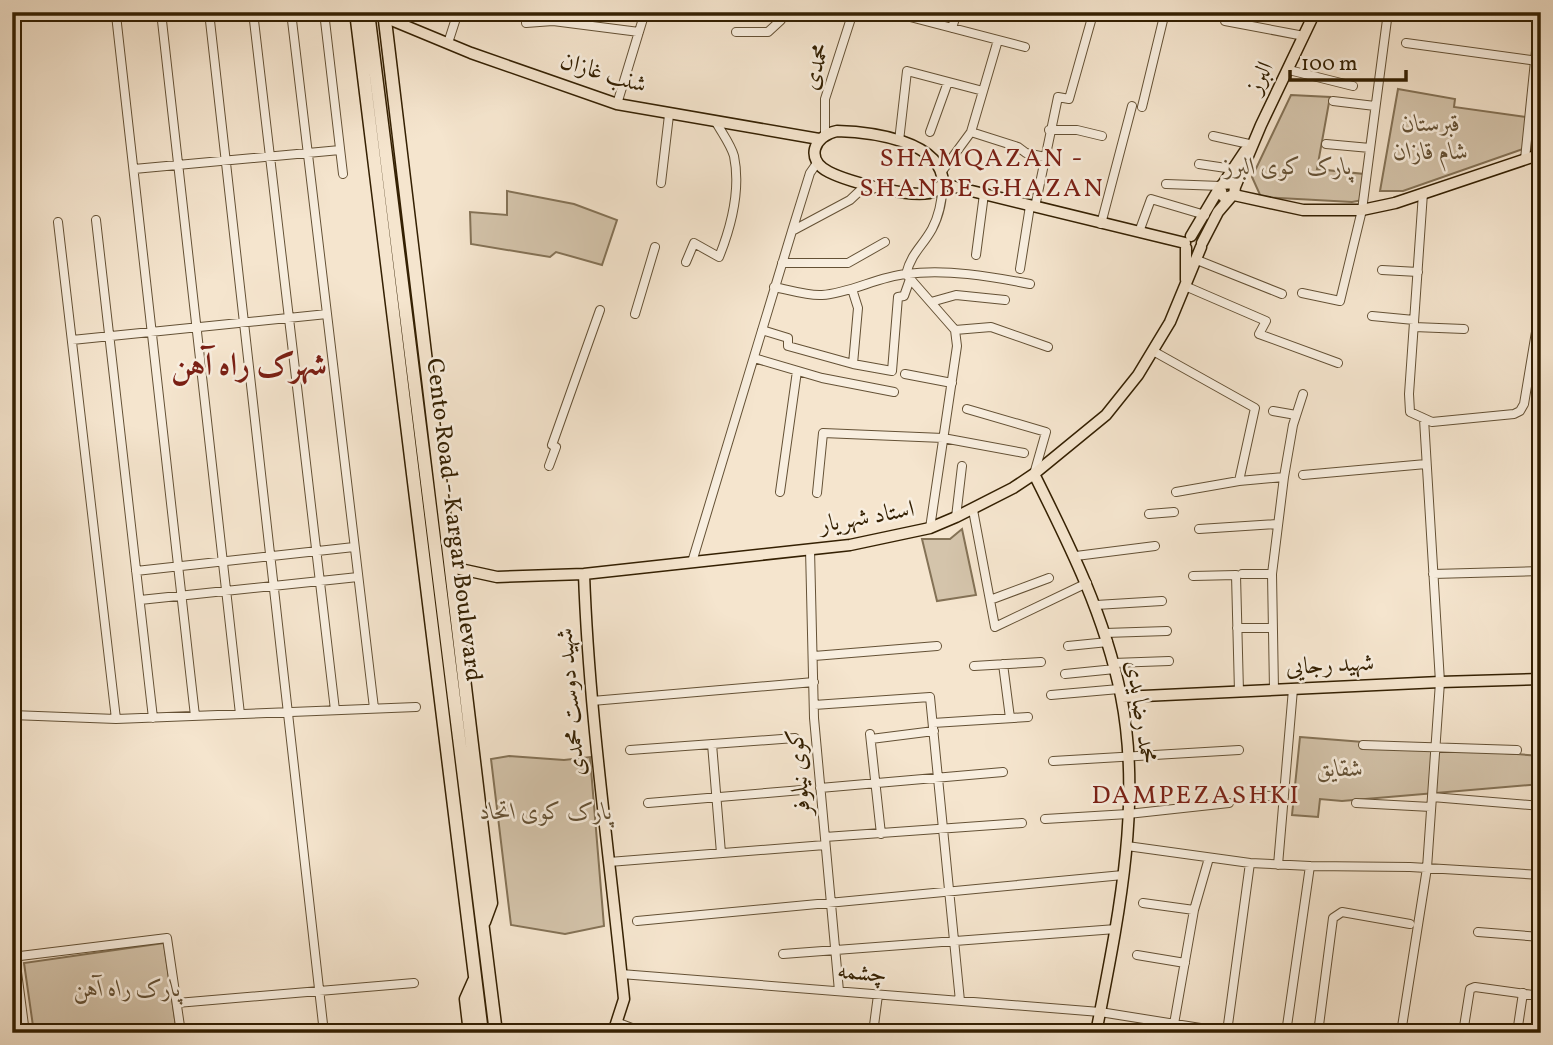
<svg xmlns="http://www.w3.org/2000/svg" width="1553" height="1045" font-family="Vollkorn,Amiri,serif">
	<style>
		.green { fill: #d4c4ab; stroke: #847256; stroke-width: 2 }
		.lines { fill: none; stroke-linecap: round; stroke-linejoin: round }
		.minor-casing { stroke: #645135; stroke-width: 10 }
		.major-casing { stroke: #342002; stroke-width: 13 }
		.highway-casing { stroke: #342002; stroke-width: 15 }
		.minor { stroke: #f8eedf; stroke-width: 8 }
		.major { stroke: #f5e5ce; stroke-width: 10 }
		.highway { stroke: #f5e5ce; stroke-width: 12 }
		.labels { text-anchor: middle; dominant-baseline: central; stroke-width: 5; stroke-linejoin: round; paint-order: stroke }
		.street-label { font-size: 24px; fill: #342002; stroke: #f8eedf }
		.park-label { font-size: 24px; font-style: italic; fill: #645135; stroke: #f8eedf }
		.neighbourhood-label { font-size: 26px; letter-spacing: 2px; fill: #7a1f14; stroke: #f8eedf }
		.district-label { font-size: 32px; font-weight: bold; fill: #7a1f14; stroke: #f8eedf }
	</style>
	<rect width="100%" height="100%" fill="#f5e5ce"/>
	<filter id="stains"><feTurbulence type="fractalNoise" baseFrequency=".00286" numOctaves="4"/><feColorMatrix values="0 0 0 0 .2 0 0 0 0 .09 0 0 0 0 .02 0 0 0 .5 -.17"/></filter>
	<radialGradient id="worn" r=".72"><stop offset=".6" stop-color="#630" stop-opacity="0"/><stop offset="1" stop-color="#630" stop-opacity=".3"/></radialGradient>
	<!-- green -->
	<path class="green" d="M 1398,89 L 1455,99 L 1454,107 L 1526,117 L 1523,149 L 1403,191 L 1380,191 Z
		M 1291,95 L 1330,97 L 1317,169 L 1364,174 L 1363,200 L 1352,202 L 1261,197 L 1252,177 Z
		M 507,191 L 574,204 L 617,220 L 602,265 L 556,252 L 550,257 L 471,244 L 470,212 L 507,215 Z
		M 962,529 L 976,595 L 937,601 L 922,539 L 950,539 Z
		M 1300,737 L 1541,756 L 1541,784 L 1342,801 L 1320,799 L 1318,817 L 1292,815 Z
		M 509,756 L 564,760 L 590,757 L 604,926 L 565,934 L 511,925 L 491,759 Z
		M 164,943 L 177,1033 L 34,1033 L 24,963 Z"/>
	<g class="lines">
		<defs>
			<path id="minor" d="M 136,12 L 116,15 L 195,716
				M 161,12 L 240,714
				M 209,12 L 324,1033
				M 253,12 L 335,710
				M 291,12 L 374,708
				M 324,12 L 343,174
				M 891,12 L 1025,47
				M 1225,12 L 1225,21 L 1304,36
				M 526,23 L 553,21 L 639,32
				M 952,28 L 957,12
				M 736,32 L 768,32 L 781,20 L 781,12
				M 448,43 L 458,12
				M 1406,43 L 1538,61
				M 1289,70 L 1353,86
				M 1333,101 L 1375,106
				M 617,104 L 645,12
				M 1142,107 L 1165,12
				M 1049,130 L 1077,130 L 1102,136
				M 930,132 L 948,82
				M 971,132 L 1018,147 L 1026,153 L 1045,157
				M 825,133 L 825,99 L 853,12
				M 1213,136 L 1249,144
				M 899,141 L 907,71 L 983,91
				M 1326,144 L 1370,148
				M 1525,159 L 1540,12
				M 1199,164 L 1233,169
				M 134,169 L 340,150
				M 943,170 L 971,132 L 998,40
				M 661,183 L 669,115
				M 1166,184 L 1221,186
				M 1423,193 L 1409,394 L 1410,412 L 1432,422 L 1514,414 L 1520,411 L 1524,404 L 1541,302
				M 1035,207 L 1058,97 L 1069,99 L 1091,21
				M 96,220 L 153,718
				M 58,222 L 116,719 L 416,707
				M 1101,224 L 1132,106
				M 792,231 L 850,200 L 867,184
				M 1139,232 L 1151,199 L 1205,215
				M 976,255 L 984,194
				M 1197,260 L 1282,294
				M 686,262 L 694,243 L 719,257 C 731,227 741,190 734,156 C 731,145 722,133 716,122
				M 782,263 L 848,263 L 885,242
				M 1020,269 L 1030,206
				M 1382,270 L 1418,272
				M 906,274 L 955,330 L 957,346 L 930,528
				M 906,274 C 912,252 922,247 932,229 C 940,214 942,200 943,184
				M 1185,286 L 1266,321 L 1259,334 L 1338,363
				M 774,287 C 790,290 807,296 822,295 C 851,293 877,277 906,274 C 947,269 989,276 1030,284
				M 852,289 L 858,308 L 853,364
				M 1302,293 L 1340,301 L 1362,210 L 1388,12
				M 931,302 L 956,295 L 1005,300
				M 635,314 L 655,247
				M 1372,316 L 1414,320
				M 1414,327 L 1464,329
				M 762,330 L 788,338 L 788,346 L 853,364 L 892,371 L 898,297 L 904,296 L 910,279
				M 955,330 L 991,327 L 1048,347
				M 72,340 L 327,314
				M 1153,351 L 1255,408 L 1239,481
				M 754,358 L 822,378 L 894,392
				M 905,374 L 952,383
				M 967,409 L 1046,432 L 1034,474
				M 1273,411 L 1296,415
				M 549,466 L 556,447 L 552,445 L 600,310
				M 1303,475 L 1426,464
				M 780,492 L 797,371
				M 1176,492 L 1239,481 L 1284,477
				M 817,493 L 823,433 L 943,438 L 1024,453
				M 973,510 L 995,627 L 1087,583
				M 1537,511 L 1541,511
				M 1149,514 L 1174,512
				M 956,517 L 962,466
				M 1199,529 L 1277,524
				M 810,549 L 814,718 L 839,991
				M 1076,556 L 1155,546
				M 692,562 L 792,231 L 810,173 L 817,163
				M 136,571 L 354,547
				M 1242,574 L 1272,574
				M 1433,574 L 1541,571
				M 1193,576 L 1236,575 L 1239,692
				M 140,600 L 358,577
				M 990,600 L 1049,578
				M 1096,605 L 1162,601
				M 1237,628 L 1268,628
				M 1105,633 L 1167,631
				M 1068,646 L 1108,642
				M 814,656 L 937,646
				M 1113,663 L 1169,661
				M 1003,664 L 1010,718
				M 974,666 L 1041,662
				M 1065,674 L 1115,669
				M 1274,690 L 1272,574 L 1284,477 L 1293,425 L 1303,394
				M 1051,695 L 1119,689
				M 592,701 L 814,682
				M 814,705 L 930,697 L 960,1001
				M 12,715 L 116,719
				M 933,723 L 1028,717
				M 870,734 L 881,834
				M 871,739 L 934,731
				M 712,744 L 721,853
				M 1363,745 L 1517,750
				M 630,750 L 795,738
				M 1053,761 L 1239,750
				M 820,788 L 1003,772
				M 1254,795 L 1284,797
				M 1432,797 L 1541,806
				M 648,803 L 802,790
				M 1356,803 L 1431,807
				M 1045,819 L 1128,814 L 1229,803
				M 825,837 L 1022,823
				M 1127,846 L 1250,863 L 1310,866 L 1410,867 L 1541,875
				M 609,862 L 825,845
				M 1278,865 L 1293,689
				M 1143,903 L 1194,910
				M 637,921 L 1123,875
				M 1478,932 L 1541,937
				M 783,954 L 1116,929
				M 1137,955 L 1185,963
				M 12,957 L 167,938 L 181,1033
				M 15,957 L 25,1033
				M 621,974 L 1100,1012 L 1232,1033
				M 177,1003 L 414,983
				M 616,1022 L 645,1033
				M 1174,1024 L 1194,910 L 1209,858
				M 1227,1032 L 1250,863
				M 873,1033 L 878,995
				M 1286,1033 L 1310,866
				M 1318,1033 L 1333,918 L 1342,912 L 1410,924
				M 1401,1033 L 1427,868 L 1440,682 L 1424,419
				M 1463,1033 L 1470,989 L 1475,987 L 1541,996
				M 1517,1033 L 1523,993"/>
			<path id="major" d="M 384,17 L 471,53 L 617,104 L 819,139
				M 837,131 C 870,132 943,140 943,184 C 940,186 938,189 935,191 C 917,201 847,181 829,172 C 805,160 813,136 837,131 Z
				M 943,184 L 1185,243
				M 1223,184 L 1245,151
				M 1235,187 L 1261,125 L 1315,12
				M 1234,195 L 1235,187 L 1231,183 L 1223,184 L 1220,187 L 1222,195 L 1225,198 L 1234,195 L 1303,210 L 1362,210 L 1395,203 L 1541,154
				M 1191,236 L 1220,187
				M 1202,243 L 1218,212 L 1230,198
				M 1186,280 L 1186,248
				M 1034,474 C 1070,546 1105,616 1121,696 C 1143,806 1117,924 1096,1033
				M 451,567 L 497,577 L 584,574 L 850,545 L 930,528 L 956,517 L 1013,488 L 1034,474 L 1106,415 L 1138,375 L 1170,322 L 1201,247
				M 584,574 C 589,716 610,857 624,999 L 613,1033
				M 1122,697 L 1440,682 L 1541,679"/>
			<path id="highway" d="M 356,12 L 482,1033
				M 368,12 L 496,1033
				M 384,12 L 491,903 L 484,922
				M 470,1033 L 466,999 L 474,981"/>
		</defs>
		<!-- minor casing -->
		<use href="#minor" class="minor-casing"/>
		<!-- major casing -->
		<use href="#major" class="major-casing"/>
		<!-- highway casing -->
		<use href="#highway" class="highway-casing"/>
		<!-- minor -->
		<use href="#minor" class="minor"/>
		<!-- major -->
		<use href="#major" class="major"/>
		<!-- highway -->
		<use href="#highway" class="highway"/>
	</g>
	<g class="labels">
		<!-- street labels -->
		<g class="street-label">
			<text transform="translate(817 67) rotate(-74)">محمدی</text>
			<text transform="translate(603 74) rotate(17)">شنب غازان</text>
			<text transform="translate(1261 78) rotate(-63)">البرز</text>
			<text transform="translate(867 518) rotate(-10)">استاد شهریار</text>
			<text transform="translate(453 520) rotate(83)">Cento Road - Kargar Boulevard</text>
			<text transform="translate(1330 666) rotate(-3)">شهید رجایی</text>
			<text transform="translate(572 702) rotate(-95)">شهید دوست محمدی</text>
			<text transform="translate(1140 712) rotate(82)">محمد رضا یدی</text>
			<text transform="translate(800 772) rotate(-95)">کوی نیلوفر</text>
			<text transform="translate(862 974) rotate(5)">چشمه</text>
		</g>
		<!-- park labels -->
		<g class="park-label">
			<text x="1431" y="125">قبرستان<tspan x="1431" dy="28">شام قازان</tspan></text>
			<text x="1288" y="168">پارک کوی البرز</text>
			<text x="1340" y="770">شقایق</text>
			<text x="546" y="813">پارک کوی اتحاد</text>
			<text x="127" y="990">پارک راه آهن</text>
		</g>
		<!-- neighbourhood labels -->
		<g class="neighbourhood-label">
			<text x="982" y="159">SHAMQAZAN -<tspan x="982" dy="30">SHANBE GHAZAN</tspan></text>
			<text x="1196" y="796">DAMPEZASHKI</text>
		</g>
		<!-- district labels -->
		<g class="district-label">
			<text x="249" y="367">شهرک راه آهن</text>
		</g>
	</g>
	<!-- margin -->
	<rect width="1553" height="1045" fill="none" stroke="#f5e5ce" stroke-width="42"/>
	<rect x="14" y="14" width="1525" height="1017" fill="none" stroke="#342002" stroke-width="3.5"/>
	<rect x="21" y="21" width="1511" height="1003" fill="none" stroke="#342002" stroke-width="2"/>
	<!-- scale -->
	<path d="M1290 70v10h116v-10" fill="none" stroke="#342002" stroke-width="3.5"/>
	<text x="1301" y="70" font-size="21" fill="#342002" stroke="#f8eedf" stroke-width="5" paint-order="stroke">100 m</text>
	<rect width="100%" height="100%" filter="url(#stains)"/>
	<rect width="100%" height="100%" fill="url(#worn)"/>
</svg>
